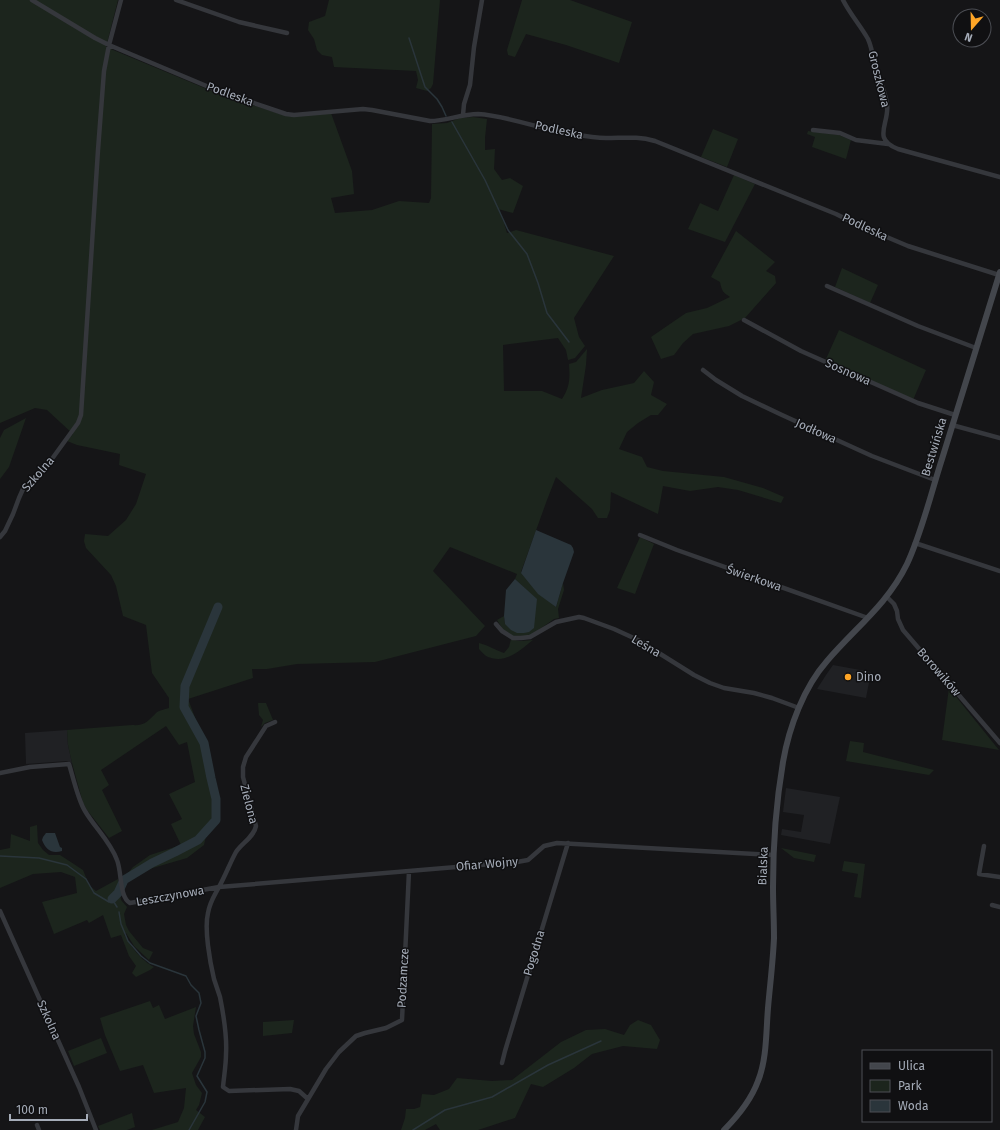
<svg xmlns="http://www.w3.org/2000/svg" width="1000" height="1130" font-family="'Fira Sans',sans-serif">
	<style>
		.built { fill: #202124 }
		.green { fill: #1c251d }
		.water { fill: #2a353b }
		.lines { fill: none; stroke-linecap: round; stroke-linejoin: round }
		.stream { stroke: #2a353b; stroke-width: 1.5 }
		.river { stroke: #2a353b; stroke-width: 9 }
		.street { stroke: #35373c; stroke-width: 4.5 }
		.secondary { stroke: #43464c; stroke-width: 6 }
		.poi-dot { fill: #fea526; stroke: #101012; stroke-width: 1.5 }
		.labels { text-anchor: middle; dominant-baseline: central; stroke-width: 3; stroke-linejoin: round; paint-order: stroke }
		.street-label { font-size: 12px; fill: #a5acb8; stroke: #101012 }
		.poi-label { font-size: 12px; fill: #a5acb8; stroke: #101012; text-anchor: start }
	</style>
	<rect width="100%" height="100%" fill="#151517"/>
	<!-- built -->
	<path class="built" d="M 833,665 L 871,672 L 866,698 L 817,689 L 826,675 Z
		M 67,730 L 68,745 L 72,763 L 67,761 L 26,764 L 25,733 Z
		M 786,788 L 840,797 L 830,844 L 781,835 L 782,829 L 801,832 L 804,815 L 783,812 Z"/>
	<!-- green -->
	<path class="green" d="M 0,0 L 118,0 L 106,47 L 214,92 L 283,115 L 331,113 L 352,171 L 354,194 L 331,198 L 335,213 L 372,210 L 399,201 L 429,203 L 431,198 L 432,124 L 447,123 L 460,118 L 473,117 L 487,119 L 485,138 L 485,150 L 495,149 L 494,169 L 502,180 L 510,178 L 523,186 L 513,213 L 498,209 L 504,223 L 507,233 L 516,230 L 614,256 L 574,318 L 579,337 L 585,346 L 575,358 L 568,360 L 566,350 L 558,338 L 503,345 L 504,391 L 542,391 L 562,399 C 570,387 570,378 569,364 L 576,362 L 587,349 L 586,365 L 581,398 L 602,390 L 634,383 L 644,371 L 654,382 L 651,395 L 667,404 L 658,415 L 651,415 L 638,423 L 627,432 L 619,449 L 642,457 L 647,467 L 663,471 L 724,477 L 763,488 L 784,497 L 781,503 L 738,490 L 718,487 L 690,491 L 663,486 L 658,514 L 611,492 L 610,510 L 607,518 L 598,518 L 592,509 L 556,477 L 547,500 L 521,572 L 556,607 L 563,583 L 564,590 L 558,609 L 559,618 L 554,619 L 530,636 L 513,636 L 504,631 L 497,620 L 504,616 L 505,624 L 536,599 L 515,579 L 517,574 L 450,547 L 433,571 L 485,626 L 476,636 L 375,662 L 297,664 L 267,669 L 252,669 L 253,678 L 188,699 L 199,728 L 210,764 L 219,799 L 218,823 L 207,832 L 204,845 L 187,858 L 139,872 L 125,884 L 123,879 L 133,867 L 150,855 L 181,845 L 171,824 L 182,819 L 169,794 L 195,782 L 187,742 L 179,745 L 166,726 L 101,770 L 109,785 L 102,790 L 122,831 L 109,838 L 87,810 L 83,803 L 72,763 L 68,745 L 67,730 L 132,725 C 145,726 148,721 157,712 C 160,710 166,709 169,708 L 169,698 L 152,673 L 146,625 L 123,616 L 116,586 L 111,575 L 86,548 L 84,541 L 85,534 L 108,536 L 126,520 L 136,504 L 146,474 L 119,465 L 120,454 L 77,445 L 67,441 L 73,434 L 47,410 L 35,408 L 0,423 Z
		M 329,0 L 440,0 L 433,84 L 431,88 L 427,91 L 416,88 L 418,80 L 416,71 L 334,67 L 332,57 L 322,55 L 317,50 L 314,39 L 308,30 L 309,22 L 325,16 Z
		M 522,0 L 570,0 L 632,22 L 619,63 L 566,45 L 526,34 L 515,57 L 508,55 L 507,50 Z
		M 713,129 L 738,139 L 727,167 L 701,157 Z
		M 808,131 L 839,135 L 851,140 L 846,159 L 812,147 L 815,137 L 807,134 Z
		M 734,175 L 755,184 L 725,242 L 688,229 L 700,203 L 718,211 Z
		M 736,231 L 775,262 L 766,271 L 775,276 L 776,283 L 745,318 L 729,326 L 693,334 L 683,343 L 674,355 L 661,359 L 651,337 L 686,313 L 707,308 L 730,297 C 723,292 722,292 720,282 L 711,277 Z
		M 842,268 L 878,285 L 870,303 L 835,287 Z
		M 839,330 L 926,370 L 913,400 L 826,359 Z
		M 26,418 L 9,467 L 0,479 L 0,438 L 4,430 Z
		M 640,537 L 654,544 L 635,594 L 617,588 Z
		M 511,639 L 520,641 L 533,640 C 520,650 507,664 488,657 C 485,656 482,652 479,649 L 479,643 C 488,645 495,650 504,653 L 509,647 Z
		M 949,688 L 999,750 L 942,740 Z
		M 258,703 L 266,703 L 273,720 L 265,723 L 261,727 L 263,720 L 259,715 Z
		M 850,741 L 864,743 L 863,752 L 934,770 L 929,775 L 846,761 Z
		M 37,825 L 38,843 L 43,850 L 49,855 L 60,855 L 83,870 L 89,885 L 96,891 L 118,879 L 121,900 L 127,907 L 124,914 L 126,925 L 129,931 L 143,948 L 153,952 L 149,960 L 134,946 L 126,933 L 124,934 C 129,945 142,961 154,967 L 150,970 L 136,977 L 132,973 L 136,966 L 129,956 L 121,935 L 111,938 L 103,915 L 89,923 L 87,920 L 54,934 L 42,902 L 77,893 L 75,877 L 61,872 L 33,874 L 0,888 L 0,850 L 10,848 L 11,834 L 30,841 L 30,827 Z
		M 781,848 L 816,855 L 814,862 L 794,858 Z
		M 844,861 L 865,864 L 861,898 L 854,897 L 858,874 L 842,871 Z
		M 150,1001 L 153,1008 L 159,1005 L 165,1019 L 196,1007 L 193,1026 L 194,1034 L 201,1052 L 201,1057 L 192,1073 L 196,1085 L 202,1093 L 199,1105 L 196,1110 L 205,1117 L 198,1130 L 152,1130 L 178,1122 L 184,1108 L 186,1088 L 154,1093 L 143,1065 L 120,1071 L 105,1035 L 100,1018 Z
		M 294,1020 L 292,1033 L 263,1036 L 263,1022 Z
		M 638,1020 L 651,1025 L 660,1040 L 657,1049 L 623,1046 L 592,1054 L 574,1068 L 543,1087 L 531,1084 L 515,1118 L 478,1130 L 440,1130 L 436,1124 L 425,1130 L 401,1130 L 405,1118 L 406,1109 L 414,1109 L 420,1107 L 422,1094 L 434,1095 L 449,1089 L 457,1078 L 492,1081 L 512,1080 L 561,1042 L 586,1030 L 605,1029 L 624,1035 L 630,1025 Z
		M 101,1038 L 107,1053 L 74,1066 L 68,1051 Z
		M 132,1113 L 135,1127 L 127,1130 L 100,1130 L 98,1126 Z"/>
	<!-- water -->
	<path class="water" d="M 536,530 L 571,545 L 573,548 L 574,552 L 563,583 L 556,607 L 538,594 L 521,573 Z
		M 515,579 L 537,599 L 534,628 L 529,632 L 524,633 L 517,633 L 511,630 L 505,624 L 504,616 L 506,590 Z
		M 46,833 L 55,833 L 60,847 L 62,848 L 62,851 C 52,854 46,850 42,840 L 43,837 Z"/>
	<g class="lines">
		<!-- stream -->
		<path class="stream" d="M 409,38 L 425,87 L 437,99 L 442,107 L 446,116
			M 452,122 L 485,180 L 508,230 L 527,254 L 538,283 L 547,313 L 569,342
			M 0,856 L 39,858 L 67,865 L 86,879 L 94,893 L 109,902 L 112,899 L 117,907
			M 119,912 L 121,924 L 128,941 L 141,956 L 150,963 L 186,976 L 191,985 L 199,993 L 201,1003 L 196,1016 L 199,1030 L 205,1052 L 205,1058 L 197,1076 L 207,1092 L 205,1102 L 189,1130
			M 413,1130 L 445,1110 L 492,1097 L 548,1065 L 601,1041"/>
		<!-- river -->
		<path class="river" d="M 112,899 L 118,893 L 124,880 L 152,863 L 175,852 L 198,840 L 216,820 L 216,799 L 211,778 L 204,743 L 184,707 L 185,686 L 218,607"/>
		<!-- street -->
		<path class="street" d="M 32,0 L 95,38 L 109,45 L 216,90 L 286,114 L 294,115 L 363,109 L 372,110 L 430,121 C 446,121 461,114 478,114 C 510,116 541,130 573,134 C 584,136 595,138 606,138 C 625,138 637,136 655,141 L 836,214 L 856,224 L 908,246 L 999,275
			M 176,0 L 239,22 L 287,33
			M 843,0 C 850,14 860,25 868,39 C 872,48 873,57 875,66 C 879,78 885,91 887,104 C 890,123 871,139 898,149 L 1000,177
			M 463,115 L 464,104 L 470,85 L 474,47 L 482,0
			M 813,130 L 840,133 L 856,140 L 888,144
			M 827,286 L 918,326 L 976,348
			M 744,320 L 801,351 L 918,403 L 955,415
			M 703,370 L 716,380 L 742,396 L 782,415 L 872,456 L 935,480
			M 952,425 L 1000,438
			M 640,535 L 677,550 L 868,618
			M 0,537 L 5,531 L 13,514 L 19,498 L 23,489 L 49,463 L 78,423 L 81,415 L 98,150 L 104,71 L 109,45 L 121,0
			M 915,543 L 1000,571
			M 887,597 L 894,604 L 897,611 L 898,619 L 903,630 L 1000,743
			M 496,624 L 502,631 L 513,638 L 521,638 L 530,637 L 556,622 L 579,617 L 584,618 L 614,629 L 638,640 L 694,675 L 710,683 L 724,688 L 754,693 L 772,698 L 799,708
			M 275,722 L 266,726 L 246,757 L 243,767 L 243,777 L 256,826 C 254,837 242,843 236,852 C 230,863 226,874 220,885 C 215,895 210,901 208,913 C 204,929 210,962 214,979 C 216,985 218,991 220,997 C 223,1012 227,1038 226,1054 C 226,1065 224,1076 223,1087 L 229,1091 L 290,1089 L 299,1091 L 308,1099
			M 0,773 L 30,767 L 69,764 C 73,777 78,800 85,811 C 95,828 110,841 117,860 C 122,872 119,897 130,903 L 219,887 L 517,862 L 528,860 L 544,846 L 557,843 L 774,855
			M 984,846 L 979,874 L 1000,877
			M 992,905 L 1000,907
			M 0,911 L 79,1087 L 96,1130
			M 502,1063 L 505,1051 L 568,843
			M 37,1125 L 39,1130
			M 296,1130 L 298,1116 L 326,1069 L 339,1052 L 356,1036 L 365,1033 L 386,1028 L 402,1020 L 409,871"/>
		<!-- secondary -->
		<path class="secondary" d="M 724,1130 C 738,1116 751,1100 758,1081 C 767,1059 766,1031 768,1008 C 770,985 773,961 774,938 C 774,921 773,904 773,887 C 773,846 776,803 783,762 C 789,727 804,687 827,661 C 855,628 887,605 907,564 C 922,532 931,493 942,459 C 961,396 981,334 1000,272"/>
	</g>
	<!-- markers -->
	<circle class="poi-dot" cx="848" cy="677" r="4"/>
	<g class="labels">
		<!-- street labels -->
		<g class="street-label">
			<text transform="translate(879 79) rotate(76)">Groszkowa</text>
			<text transform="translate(230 94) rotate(20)">Podleska</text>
			<text transform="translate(559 130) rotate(12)">Podleska</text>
			<text transform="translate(865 227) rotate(25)">Podleska</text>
			<text transform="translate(848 372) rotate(24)">Sosnowa</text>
			<text transform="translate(816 431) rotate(24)">Jodłowa</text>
			<text transform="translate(934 447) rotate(-73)">Bestwińska</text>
			<text transform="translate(38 474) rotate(-49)">Szkolna</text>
			<text transform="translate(754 578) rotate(19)">Świerkowa</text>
			<text transform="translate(646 646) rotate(30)">Leśna</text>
			<text transform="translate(939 672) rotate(49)">Borowików</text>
			<text transform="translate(249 804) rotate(76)">Zielona</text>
			<text transform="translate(487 864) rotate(-5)">Ofiar Wojny</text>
			<text transform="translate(763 866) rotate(-88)">Bialska</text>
			<text transform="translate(170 896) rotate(-10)">Leszczynowa</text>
			<text transform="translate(534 953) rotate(-73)">Pogodna</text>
			<text transform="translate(403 978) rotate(-87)">Podzamcze</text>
			<text transform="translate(49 1020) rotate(66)">Szkolna</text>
		</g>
		<!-- poi labels -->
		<g class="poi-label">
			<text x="856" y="677">Dino</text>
		</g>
	</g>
	<!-- legend -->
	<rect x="862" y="1050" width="130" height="72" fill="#101012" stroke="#4c4e54"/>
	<rect x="870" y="1063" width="20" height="6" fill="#43464c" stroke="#4c4e54"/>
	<text x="898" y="1070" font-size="12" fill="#a5acb8">Ulica</text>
	<rect x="870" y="1080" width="20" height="12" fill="#1c251d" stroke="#4c4e54"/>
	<text x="898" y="1090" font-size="12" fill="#a5acb8">Park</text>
	<rect x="870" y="1100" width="20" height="12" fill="#2a353b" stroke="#4c4e54"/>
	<text x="898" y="1110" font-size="12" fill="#a5acb8">Woda</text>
	<!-- north arrow -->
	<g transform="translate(972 28) rotate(200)"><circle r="19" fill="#101012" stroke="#4c4e54"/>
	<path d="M0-3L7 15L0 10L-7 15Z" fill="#fea526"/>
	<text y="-6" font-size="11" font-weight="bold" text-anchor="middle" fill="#a5acb8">N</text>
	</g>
	<!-- scale -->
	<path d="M10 1114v6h77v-6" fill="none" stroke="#a5acb8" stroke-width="2"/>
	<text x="16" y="1114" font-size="12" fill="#a5acb8" stroke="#101012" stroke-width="3" paint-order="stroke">100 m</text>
</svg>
